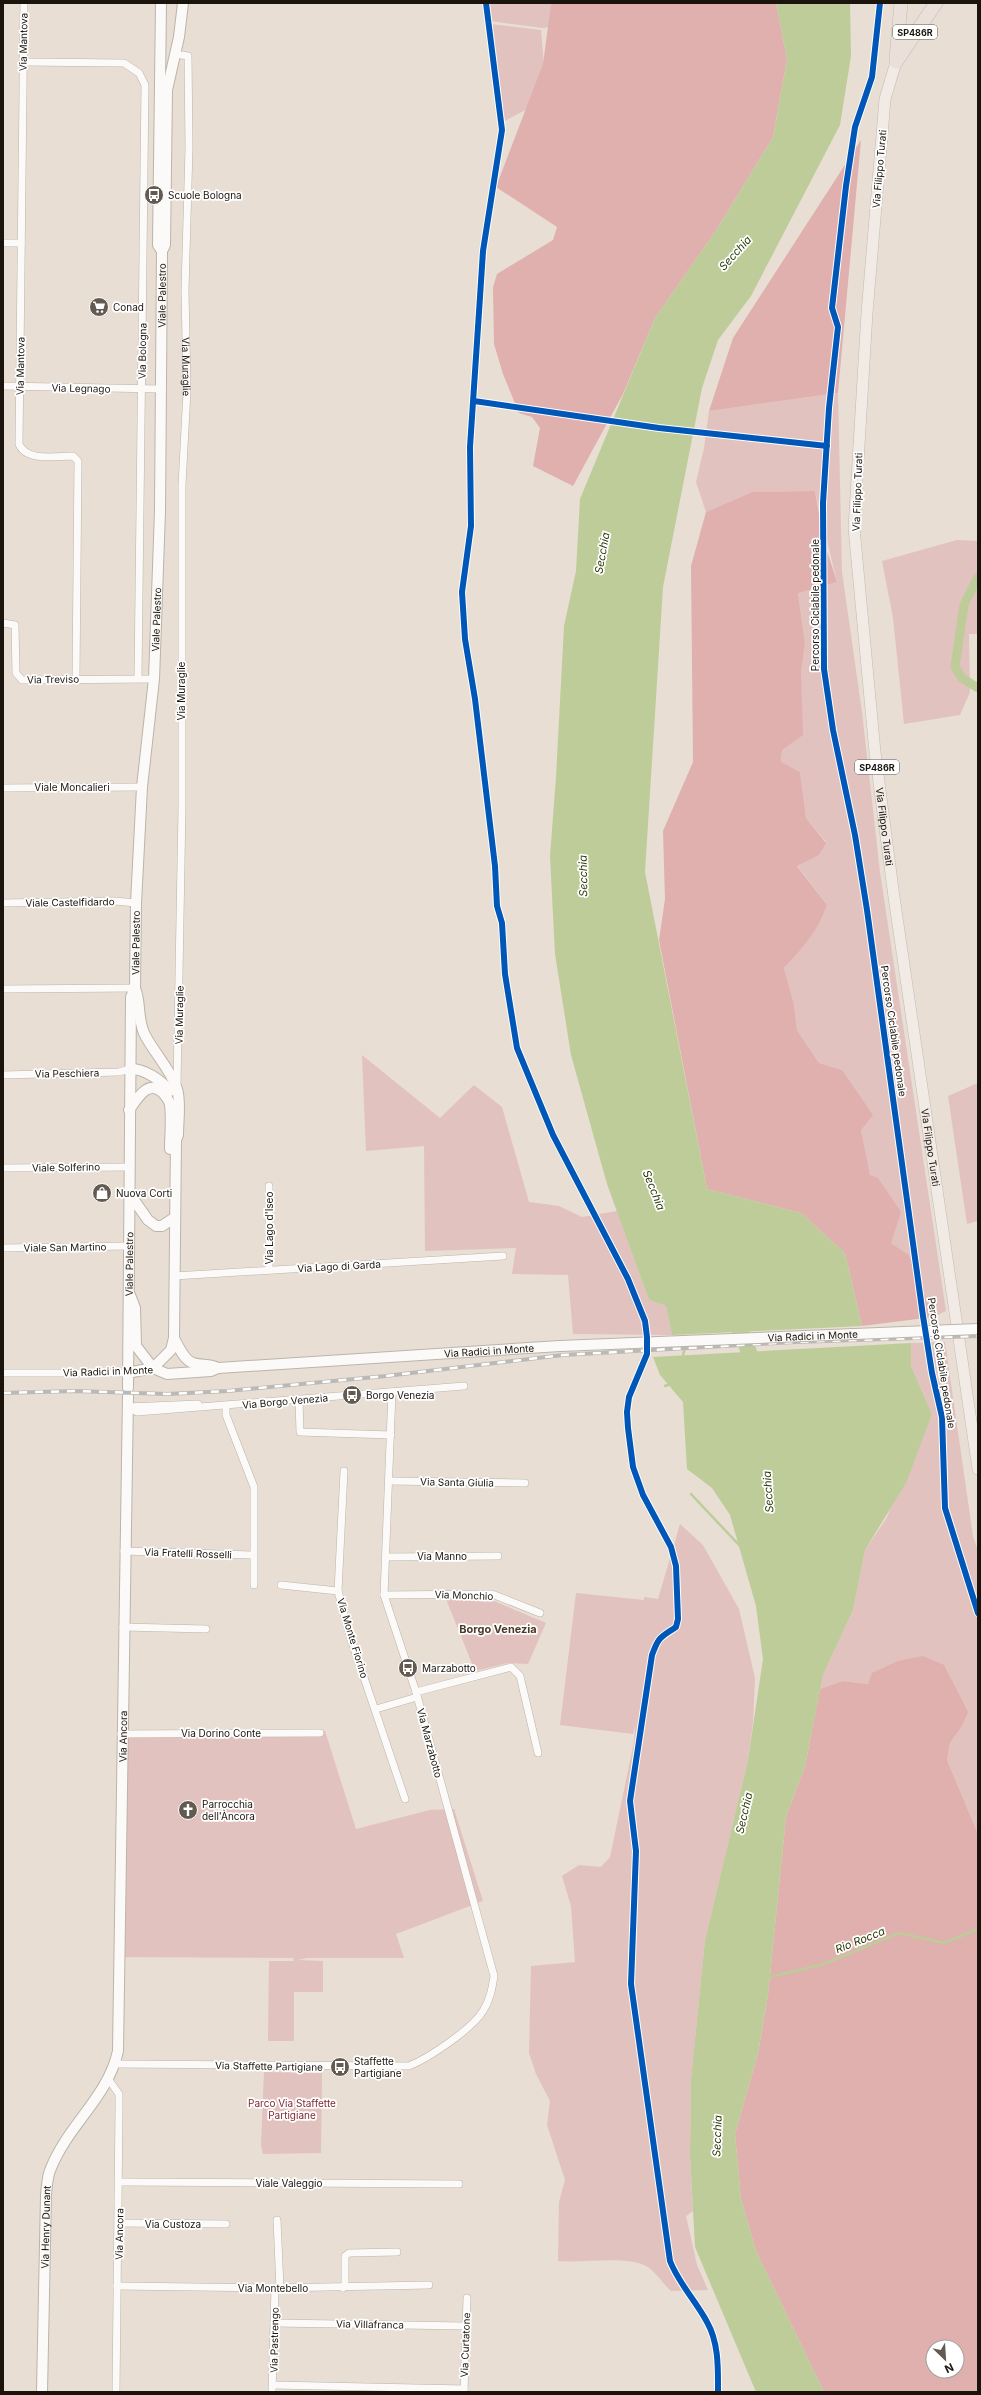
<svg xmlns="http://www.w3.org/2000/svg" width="981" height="2395" font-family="Inter,sans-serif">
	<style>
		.green { fill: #e2c2be }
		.forest { fill: #dfb0ae; fill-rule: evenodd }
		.water { fill: #becc9a }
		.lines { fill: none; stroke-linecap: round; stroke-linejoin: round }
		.stream { stroke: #becc9a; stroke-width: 2.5 }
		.canal { stroke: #becc9a; stroke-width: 9 }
		.river { stroke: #becc9a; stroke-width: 16 }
		.street-casing { stroke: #bbb4ab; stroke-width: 8 }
		.secondary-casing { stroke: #bbb4ab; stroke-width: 12 }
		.primary-casing { stroke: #c1bbb6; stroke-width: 12 }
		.highway-casing { stroke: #c1bbb6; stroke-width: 14 }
		.street { stroke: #fcfaf8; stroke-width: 7 }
		.secondary { stroke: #fcfaf8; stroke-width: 10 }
		.primary { stroke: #f1eae5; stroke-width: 11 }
		.highway { stroke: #ebdfd9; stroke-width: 13 }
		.rail-casing { stroke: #bbb9b6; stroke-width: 4 }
		.rail { stroke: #fff; stroke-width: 2.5; stroke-dasharray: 8; stroke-linecap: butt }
		.secondary-bridge-casing { stroke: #bbb4ab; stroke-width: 12; stroke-linecap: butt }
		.secondary-bridge { stroke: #fcfaf8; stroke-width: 10 }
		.cycleway-casing { stroke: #fff; stroke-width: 8 }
		.cycleway { stroke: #0057b8; stroke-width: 6 }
		.labels { text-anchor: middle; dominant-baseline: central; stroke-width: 3.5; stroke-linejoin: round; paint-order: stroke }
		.shield { fill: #fff; stroke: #5f5a56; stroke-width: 1 }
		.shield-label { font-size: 9px; font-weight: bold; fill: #1b140d }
		.street-label { font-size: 10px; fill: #1b140d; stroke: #fff }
		.poi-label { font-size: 10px; fill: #1b140d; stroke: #fff; text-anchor: start }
		.park-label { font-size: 10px; fill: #802632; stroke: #fff }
		.water-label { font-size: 11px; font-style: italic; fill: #2b3a07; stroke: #fff }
		.neighbourhood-label { font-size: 11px; font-weight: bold; fill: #493a2a; stroke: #fff }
	</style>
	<rect width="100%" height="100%" fill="#e8ded3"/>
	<!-- green -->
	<path class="green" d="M 488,3 L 709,3 L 709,7 L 543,28 L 490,21 Z
		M 490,24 L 541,30 L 545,79 L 531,107 L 503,122 Z
		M 838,393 L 842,572 L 862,712 L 880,872 L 946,1311 L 933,1317 L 909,1255 L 891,1243 L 870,1176 L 861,1130 L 842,1070 L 819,1063 L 797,1030 L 794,1004 L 784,968 C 802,949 819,930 827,905 L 797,865 L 819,855 L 826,842 L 806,818 L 800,772 L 781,763 L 782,751 L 801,674 L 805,643 L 798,592 L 837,582 L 815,491 L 752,492 L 706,512 L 696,482 L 704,448 L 709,411 Z
		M 957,540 L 978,541 L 978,634 L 969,634 L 970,692 L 960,715 L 904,724 L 893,618 L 882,561 Z
		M 362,1055 L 440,1118 L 474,1085 L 502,1107 L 529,1202 L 559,1206 L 582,1217 L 617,1211 L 649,1300 L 666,1306 L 672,1335 L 573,1334 L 568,1275 L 512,1274 L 516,1248 L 425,1251 L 424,1146 L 366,1151 Z
		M 978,1083 L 978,1221 L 967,1224 L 948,1096 Z
		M 945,1342 L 973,1536 L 978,1551 L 978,1834 L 947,1760 L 950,1743 L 962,1726 L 868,1684 L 842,1681 L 820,1689 L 823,1675 L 853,1610 L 865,1550 L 886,1519 L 932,1414 L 911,1366 L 911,1343 Z
		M 680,1524 L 703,1545 L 739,1609 L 755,1678 L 753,1723 L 748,1760 L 705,1940 L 691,2079 L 690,2155 L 693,2211 L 686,2216 L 697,2265 L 708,2290 L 671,2291 C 663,2284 654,2269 644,2265 C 623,2256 583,2263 558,2261 L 559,2202 L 565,2180 L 547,2125 L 550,2101 L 536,2074 L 529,2053 L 531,1966 L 575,1962 L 571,1906 L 562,1876 L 579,1865 L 601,1867 L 610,1857 L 634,1742 L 635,1725 L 633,1734 L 560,1725 L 576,1593 L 644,1600 L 644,1597 L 658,1599 Z
		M 487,1598 L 546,1623 L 528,1664 L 508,1663 L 475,1671 L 446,1599 Z
		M 325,1731 L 356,1829 L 430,1810 L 454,1809 L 483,1901 L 396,1934 L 404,1958 L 307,1958 L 298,1960 L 323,1961 L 323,1992 L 294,1992 L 294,2041 L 268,2041 L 269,1961 L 294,1961 L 293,1958 L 118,1957 L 120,1734 Z
		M 264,2072 L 322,2073 L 321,2153 L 263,2154 L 261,2145 Z"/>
	<!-- forest -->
	<path class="forest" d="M 554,3 L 776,3 L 787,59 L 773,137 L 717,229 L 655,318 L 623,394 L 573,486 L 533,466 L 540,428 L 532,417 L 519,413 L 503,374 L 494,344 L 493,287 L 497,274 L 553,240 L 557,227 L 496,187 L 543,64 L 551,5 Z
		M 861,140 L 838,393 L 709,411 L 733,338 Z
		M 815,491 L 824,541 L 837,582 L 798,593 L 805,643 L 801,674 L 803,735 L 782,750 L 781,762 L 800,772 L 806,818 L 826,843 L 819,855 L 797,866 L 827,905 C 819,930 802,949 784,968 L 794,1004 L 797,1030 L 819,1063 L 842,1070 L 873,1115 L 861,1130 L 870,1175 L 878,1178 L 901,1212 L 891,1243 L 909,1255 L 933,1317 L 862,1326 L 845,1253 L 801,1213 L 707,1189 L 659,940 L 665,899 L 663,831 L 693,762 L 691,566 L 706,512 L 752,492 Z
		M 923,1656 L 944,1665 L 968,1712 L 962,1726 L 950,1743 L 947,1760 L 978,1834 L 978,2392 L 824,2392 L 756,2251 L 741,2199 L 735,2134 L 758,2053 L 768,1995 L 786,1817 L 805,1766 L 820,1689 L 842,1681 L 868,1684 L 872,1673 L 898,1661 ZM 933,2347 L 957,2347 L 957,2371 L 933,2371 Z"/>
	<!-- water -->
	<path class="water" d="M 776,3 L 850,3 L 851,56 L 840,125 L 751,296 L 718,340 L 702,388 L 663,587 L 645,872 L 707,1189 L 801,1213 L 845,1253 L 862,1326 L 672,1335 L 666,1306 L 649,1300 L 607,1184 L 571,1055 L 555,954 L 550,856 L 556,777 L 564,626 L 576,571 L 580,499 L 655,318 L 717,229 L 773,137 L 787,59 Z
		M 911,1343 L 911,1366 L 932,1414 L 906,1483 L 865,1550 L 853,1610 L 823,1675 L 805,1766 L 786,1817 L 768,1995 L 758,2053 L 735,2134 L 741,2199 L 756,2251 L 824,2392 L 756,2392 L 695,2247 L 690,2155 L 691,2079 L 705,1940 L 748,1760 L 763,1659 L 756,1606 L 730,1515 L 712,1488 L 687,1469 L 683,1402 L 660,1375 L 653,1357 Z"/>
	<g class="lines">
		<!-- stream -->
		<path class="stream" d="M 682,1359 L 686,1344
			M 665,1386 L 670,1384
			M 691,1494 L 740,1546
			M 770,1977 L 824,1964 L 899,1933 L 944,1943 L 978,1929"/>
		<!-- canal -->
		<path class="canal" d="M 978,577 L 964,605 L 955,667 L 962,678 L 978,688"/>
		<!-- river -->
		<path class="river" d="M 727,1317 L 738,1325 L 757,1372"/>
		<defs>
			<g id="street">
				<path d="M 24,3 L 19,444 C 26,462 57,456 73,456 L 78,461 L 76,678"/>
				<path id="s1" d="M 175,54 L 188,56 L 189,148 L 185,290 L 187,391 L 182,485 L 182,807 L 177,1086"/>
				<path d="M 23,62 L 124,63 L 139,73 L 145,85 L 138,678"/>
				<path d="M 3,243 L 21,243"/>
				<path d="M 3,386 L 160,389"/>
				<path d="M 3,623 L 15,625 L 16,673 L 22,680 L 154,679"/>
				<path d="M 3,788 L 142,787"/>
				<path d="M 3,903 L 115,901 L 136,903"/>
				<path d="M 3,989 L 135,988"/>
				<path d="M 3,1075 L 119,1072 L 130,1069"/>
				<path d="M 3,1168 L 130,1167"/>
				<path d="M 3,1248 L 128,1246"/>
				<path d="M 269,1270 L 269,1186"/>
				<path d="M 174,1276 L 503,1256"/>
				<path d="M 3,1373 L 127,1373"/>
				<path d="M 299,1400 L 300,1432 L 391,1435"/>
				<path d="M 128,1407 L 137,1412 L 464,1386"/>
				<path d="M 128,1407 L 198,1404"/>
				<path d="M 226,1407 L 226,1415 L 254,1487 L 254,1585"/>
				<path d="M 344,1471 L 338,1591 L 351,1639 L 405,1799"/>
				<path d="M 390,1481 L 525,1483"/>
				<path d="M 124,1551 L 252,1555"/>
				<path d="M 386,1557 L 498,1556"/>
				<path d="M 281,1585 L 338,1591"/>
				<path d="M 384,1595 L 492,1594 L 540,1613"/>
				<path d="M 123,1627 L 206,1629"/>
				<path d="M 416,1692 L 511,1667 L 520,1676 L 538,1753"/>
				<path d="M 376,1709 L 417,1697"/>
				<path d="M 121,1734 L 320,1733"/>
				<path d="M 115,2064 L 409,2066 C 429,2058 472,2029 483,2011 C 490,2000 492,1989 494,1976 L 416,1692 L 384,1595 L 392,1392"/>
				<path d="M 109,2080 L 119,2094 L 119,2109 L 116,2392"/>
				<path d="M 119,2182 L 459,2184"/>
				<path d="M 277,2220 L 280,2288"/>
				<path d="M 119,2223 L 226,2224"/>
				<path d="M 117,2286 L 275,2288 L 429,2285"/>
				<path d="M 343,2288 L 345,2284 L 345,2256 L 349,2253 L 397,2252"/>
				<path d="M 274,2323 L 466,2326"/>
				<path d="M 273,2385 L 464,2389"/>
				<path d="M 272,2392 L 275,2288"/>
				<path d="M 464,2392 L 467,2298"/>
			</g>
			<g id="secondary">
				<path d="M 161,3 L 158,245 L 162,251"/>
				<path d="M 130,1069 C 144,1068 162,1081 170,1091"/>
				<path d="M 129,1110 C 137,1099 148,1079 162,1092 C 166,1096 169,1100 170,1105 C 172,1119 170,1135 170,1149"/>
				<path d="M 129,1193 L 148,1220 L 156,1226 L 162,1226 L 174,1218"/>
				<path d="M 130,1295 L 135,1308 L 136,1346 L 153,1368"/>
				<path d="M 174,1338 C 178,1346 184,1360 193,1363 C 202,1366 209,1363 218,1368"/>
				<path id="s2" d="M 153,1368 L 171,1350 L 174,1338 L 176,1140 L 178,1135 C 178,1121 181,1102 177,1089 C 170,1068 153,1052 144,1033 C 137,1016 141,1003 135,988 L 136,903 L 142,787 L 154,679 L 160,511 L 162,251 L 165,245 L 167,90 L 179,37 L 183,3"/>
				<path id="s3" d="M 127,1373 L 153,1368 L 167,1374 L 211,1371 L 218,1368 L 560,1346"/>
				<path id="s4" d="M 128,1388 L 131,997 L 135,988"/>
				<path id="s5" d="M 42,2392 L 46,2195 C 47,2186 47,2176 51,2168 C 68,2125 108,2097 118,2051 L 128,1396"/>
			</g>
			<g id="primary">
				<path id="s6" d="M 896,62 L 885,99 L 867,313 L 854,528 L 875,752 L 894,897 L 978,1469"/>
			</g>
			<path id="highway" d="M 896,59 L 901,3
				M 896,62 L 936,3"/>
		</defs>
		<!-- street casing -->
		<use href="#street" class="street-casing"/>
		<!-- secondary casing -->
		<use href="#secondary" class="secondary-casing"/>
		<!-- primary casing -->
		<use href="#primary" class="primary-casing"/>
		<!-- highway casing -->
		<use href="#highway" class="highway-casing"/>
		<!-- street -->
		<use href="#street" class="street"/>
		<!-- secondary -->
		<use href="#secondary" class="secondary"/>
		<!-- primary -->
		<use href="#primary" class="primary"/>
		<!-- highway -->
		<use href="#highway" class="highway"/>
		<defs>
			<path id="rail" d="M 3,1393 L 74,1391 L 167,1394 L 228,1391 L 386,1376 L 563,1355 L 795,1342 L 978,1336"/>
		</defs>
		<!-- rail casing -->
		<use href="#rail" class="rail-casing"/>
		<!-- rail -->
		<use href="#rail" class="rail"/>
		<defs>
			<g id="secondary-bridge">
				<path id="s7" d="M 560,1346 L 978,1329"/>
			</g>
		</defs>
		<!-- secondary-bridge casing -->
		<use href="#secondary-bridge" class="secondary-bridge-casing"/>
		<!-- secondary-bridge -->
		<use href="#secondary-bridge" class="secondary-bridge"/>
		<defs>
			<path id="cycleway" d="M 486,3 L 502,130 L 483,251 L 480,297 L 470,447 L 471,526 L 462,592 L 465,639 L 475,699 L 495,866 L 497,906 L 502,923 L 505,974 L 517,1048 L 553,1135 L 628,1279 L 645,1321 L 647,1337 L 647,1354 L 629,1397 L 627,1412 L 628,1428 L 633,1467 L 643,1495 L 671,1547 L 676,1566 L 678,1619 L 676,1627 C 660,1638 659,1636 652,1655 L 630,1801 L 636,1851 L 631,1984 L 670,2261 C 679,2284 696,2301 707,2322 C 719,2343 718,2369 718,2392
				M 880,3 L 872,77 L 855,127 L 846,186 L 832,308 L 838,327 L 829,408 L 823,503 L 824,669 L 833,730 L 855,835 L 867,910 L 923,1316 L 932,1373 L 942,1417 L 945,1508 L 978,1613
				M 474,401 L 659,428 L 827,446"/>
		</defs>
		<!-- cycleway casing -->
		<use href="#cycleway" class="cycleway-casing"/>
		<!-- cycleway -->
		<use href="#cycleway" class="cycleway"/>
	</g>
	<!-- icons -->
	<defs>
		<symbol id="bus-disc" viewBox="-11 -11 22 22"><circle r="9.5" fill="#635b52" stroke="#fff"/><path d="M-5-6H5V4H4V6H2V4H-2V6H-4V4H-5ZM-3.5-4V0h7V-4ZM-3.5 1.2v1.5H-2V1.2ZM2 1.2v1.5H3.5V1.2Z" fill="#fff"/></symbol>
		<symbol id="supermarket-disc" viewBox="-11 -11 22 22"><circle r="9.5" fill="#635b52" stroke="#fff"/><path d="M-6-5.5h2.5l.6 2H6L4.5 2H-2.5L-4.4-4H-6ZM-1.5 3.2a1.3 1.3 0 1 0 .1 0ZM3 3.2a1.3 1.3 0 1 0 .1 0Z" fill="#fff"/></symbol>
		<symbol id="shop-disc" viewBox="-11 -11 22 22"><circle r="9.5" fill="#635b52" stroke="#fff"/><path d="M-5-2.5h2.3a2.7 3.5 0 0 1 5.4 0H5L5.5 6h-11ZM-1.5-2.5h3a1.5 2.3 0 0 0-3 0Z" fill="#fff"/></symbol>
		<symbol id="church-disc" viewBox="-11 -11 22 22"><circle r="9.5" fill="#635b52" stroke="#fff"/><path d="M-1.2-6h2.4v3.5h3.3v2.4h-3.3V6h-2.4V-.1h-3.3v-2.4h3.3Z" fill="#fff"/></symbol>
	</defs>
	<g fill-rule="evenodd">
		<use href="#bus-disc" x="143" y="184" width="22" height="22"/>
		<use href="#supermarket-disc" x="88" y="296" width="22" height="22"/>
		<use href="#shop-disc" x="91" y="1182" width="22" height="22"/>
		<use href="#bus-disc" x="341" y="1384" width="22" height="22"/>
		<use href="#bus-disc" x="397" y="1657" width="22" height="22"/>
		<use href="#church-disc" x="177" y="1799" width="22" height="22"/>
		<use href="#bus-disc" x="329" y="2056" width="22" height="22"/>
	</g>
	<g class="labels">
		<!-- shield labels -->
		<g class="shield">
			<rect x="893" y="25" width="44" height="14" rx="3"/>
			<rect x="855" y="760" width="44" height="14" rx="3"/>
		</g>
		<g class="shield-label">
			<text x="915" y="32">SP486R</text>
			<text x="877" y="767">SP486R</text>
		</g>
		<!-- street labels -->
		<g class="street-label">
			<text transform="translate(23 42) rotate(-89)">Via Mantova</text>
			<text transform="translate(879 169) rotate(-85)">Via Filippo Turati</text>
			<text stroke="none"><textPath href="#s2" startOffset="1092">Viale Palestro</textPath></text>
			<text transform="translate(142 351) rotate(-89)">Via Bologna</text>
			<text transform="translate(20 366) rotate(-89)">Via Mantova</text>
			<text stroke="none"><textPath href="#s1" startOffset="324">Via Muraglie</textPath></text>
			<text transform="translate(81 388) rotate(1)">Via Legnago</text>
			<text transform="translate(857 492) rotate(-88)">Via Filippo Turati</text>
			<text transform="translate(815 605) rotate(-90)">Percorso Ciclabile pedonale</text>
			<text stroke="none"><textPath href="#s2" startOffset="768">Viale Palestro</textPath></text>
			<text transform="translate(53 679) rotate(-1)">Via Treviso</text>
			<text transform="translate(181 691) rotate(-90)">Via Muraglie</text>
			<text x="72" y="787">Viale Moncalieri</text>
			<text stroke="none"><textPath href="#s6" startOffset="769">Via Filippo Turati</textPath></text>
			<text transform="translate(70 902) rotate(-1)">Viale Castelfidardo</text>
			<text stroke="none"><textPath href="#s2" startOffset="444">Viale Palestro</textPath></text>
			<text transform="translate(179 1015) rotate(-89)">Via Muraglie</text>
			<text transform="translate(894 1031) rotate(82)">Percorso Ciclabile pedonale</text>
			<text transform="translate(67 1073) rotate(-1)">Via Peschiera</text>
			<text stroke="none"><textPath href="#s6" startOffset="1093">Via Filippo Turati</textPath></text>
			<text transform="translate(66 1167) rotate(-1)">Viale Solferino</text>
			<text transform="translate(269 1228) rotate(-90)">Via Lago d'Iseo</text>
			<text transform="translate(65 1247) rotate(-1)">Viale San Martino</text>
			<text stroke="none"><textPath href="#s4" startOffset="124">Viale Palestro</textPath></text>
			<text transform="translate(339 1266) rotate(-3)">Via Lago di Garda</text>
			<text stroke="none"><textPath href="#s7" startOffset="253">Via Radici in Monte</textPath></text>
			<text stroke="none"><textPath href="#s3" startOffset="365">Via Radici in Monte</textPath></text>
			<text transform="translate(942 1363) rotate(81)">Percorso Ciclabile pedonale</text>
			<text transform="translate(108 1371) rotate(-2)">Via Radici in Monte</text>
			<text transform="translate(285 1401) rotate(-5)">Via Borgo Venezia</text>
			<text transform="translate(457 1482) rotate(1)">Via Santa Giulia</text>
			<text transform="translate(188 1553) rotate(2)">Via Fratelli Rosselli</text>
			<text x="442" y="1556">Via Manno</text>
			<text transform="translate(464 1595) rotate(2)">Via Monchio</text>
			<text transform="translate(353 1638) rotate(73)">Via Monte Fiorino</text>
			<text x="221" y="1733">Via Dorino Conte</text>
			<text stroke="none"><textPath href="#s5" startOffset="675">Via Ancora</textPath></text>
			<text transform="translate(430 1743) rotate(75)">Via Marzabotto</text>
			<text transform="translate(269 2066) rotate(1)">Via Staffette Partigiane</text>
			<text x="289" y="2183">Viale Valeggio</text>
			<text x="173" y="2224">Via Custoza</text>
			<text stroke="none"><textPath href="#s5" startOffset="165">Via Henry Dunant</textPath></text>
			<text transform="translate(119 2234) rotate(-89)">Via Ancora</text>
			<text x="273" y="2288">Via Montebello</text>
			<text transform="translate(370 2324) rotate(1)">Via Villafranca</text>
			<text transform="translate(274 2340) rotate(-89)">Via Pastrengo</text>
			<text transform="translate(465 2345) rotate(-88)">Via Curtatone</text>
		</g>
		<!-- poi labels -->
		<g class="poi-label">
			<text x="168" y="195">Scuole Bologna</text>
			<text x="113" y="307">Conad</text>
			<text x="116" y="1193">Nuova Corti</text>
			<text x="366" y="1395">Borgo Venezia</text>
			<text x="422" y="1668">Marzabotto</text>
			<text x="202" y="1804">Parrocchia<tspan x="202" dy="12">dell'Àncora</tspan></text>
			<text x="354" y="2061">Staffette<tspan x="354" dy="12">Partigiane</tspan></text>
		</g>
		<!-- park labels -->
		<g class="park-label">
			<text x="292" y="2103">Parco Via Staffette<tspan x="292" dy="12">Partigiane</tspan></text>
		</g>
		<!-- water labels -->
		<g class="water-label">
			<text transform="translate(735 253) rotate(-48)">Secchia</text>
			<text transform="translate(602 553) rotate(-80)">Secchia</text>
			<text transform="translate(583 876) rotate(-91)">Secchia</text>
			<text transform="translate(654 1190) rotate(68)">Secchia</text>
			<text transform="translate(768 1492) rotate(-94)">Secchia</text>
			<text transform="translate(744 1813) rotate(-77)">Secchia</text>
			<text transform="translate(860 1940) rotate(-22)">Rio Rocca</text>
			<text transform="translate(717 2136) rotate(-88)">Secchia</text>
		</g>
		<!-- neighbourhood labels -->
		<g class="neighbourhood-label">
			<text x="498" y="1629">Borgo Venezia</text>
		</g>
	</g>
	<!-- border -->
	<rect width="981" height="2395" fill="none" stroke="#1b140d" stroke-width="8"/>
	<!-- north arrow -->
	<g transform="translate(945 2359) rotate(155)"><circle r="19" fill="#ffffff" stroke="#a4a19e"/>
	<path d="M0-3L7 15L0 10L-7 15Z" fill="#635b52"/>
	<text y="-6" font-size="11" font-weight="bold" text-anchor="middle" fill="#1b140d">N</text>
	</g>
</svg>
